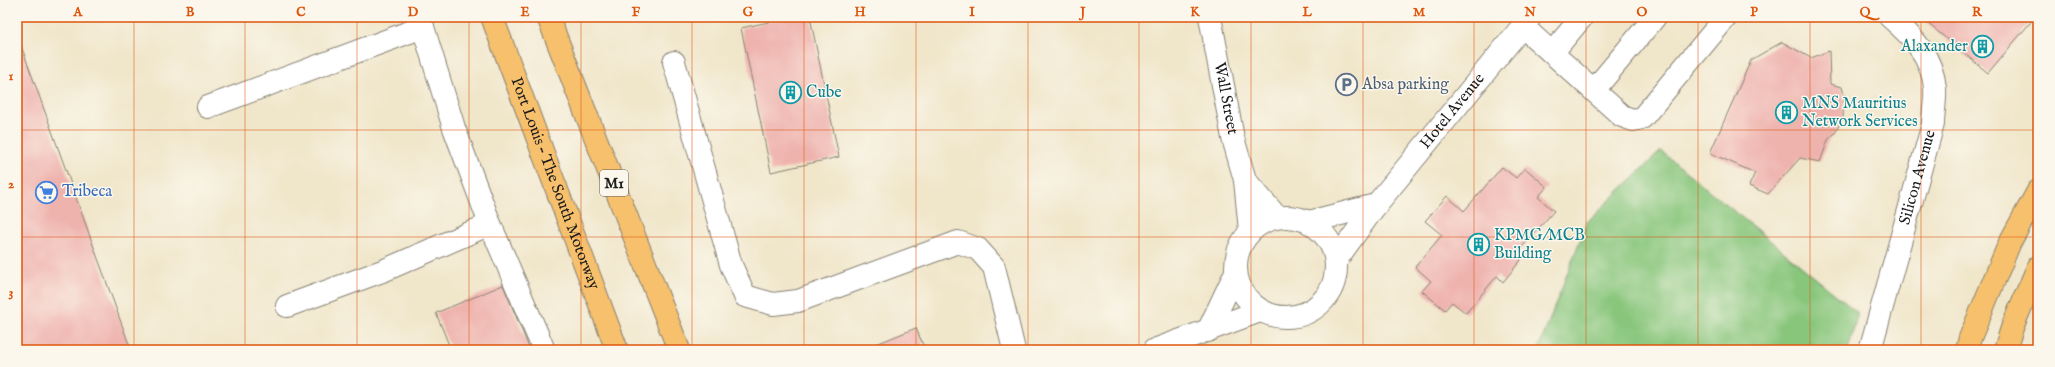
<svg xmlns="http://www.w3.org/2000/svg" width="2055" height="367" font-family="'IM FELL English',serif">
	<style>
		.green { fill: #88c67c; stroke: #52714c }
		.building { fill: #efb3ae }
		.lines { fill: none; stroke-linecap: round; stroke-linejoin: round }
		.minor-casing { stroke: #868173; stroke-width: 24 }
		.major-casing { stroke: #868173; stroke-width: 24 }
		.highway-casing { stroke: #868173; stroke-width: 24 }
		.minor { stroke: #fff; stroke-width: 22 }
		.major { stroke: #f7c06c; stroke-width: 22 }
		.highway { stroke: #f7c06c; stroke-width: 22 }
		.grid { fill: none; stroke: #de560d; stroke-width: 1; stroke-opacity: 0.55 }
		.labels { text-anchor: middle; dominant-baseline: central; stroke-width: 3; stroke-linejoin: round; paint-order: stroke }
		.shield { fill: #fbf7ec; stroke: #5f5e5a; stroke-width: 1 }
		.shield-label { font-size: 15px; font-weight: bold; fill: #1c1c1c }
		.culture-label { font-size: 16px; fill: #0d838f; stroke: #fbf7ec; text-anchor: start }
		.service-label { font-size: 16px; fill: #4e5e75; stroke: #fbf7ec; text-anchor: start }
		.street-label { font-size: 16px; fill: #1c1c1c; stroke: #fbf7ec }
		.shop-label { font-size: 16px; fill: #366cbe; stroke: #fbf7ec; text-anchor: start }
		.neatline { fill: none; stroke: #de560d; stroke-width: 1.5 }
		.grid-label { font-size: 13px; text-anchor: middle; font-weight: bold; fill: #de560d }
	</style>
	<rect width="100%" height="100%" fill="#fbf7ec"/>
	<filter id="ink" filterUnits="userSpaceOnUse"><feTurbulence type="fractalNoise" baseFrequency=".025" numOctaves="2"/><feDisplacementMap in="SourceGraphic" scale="8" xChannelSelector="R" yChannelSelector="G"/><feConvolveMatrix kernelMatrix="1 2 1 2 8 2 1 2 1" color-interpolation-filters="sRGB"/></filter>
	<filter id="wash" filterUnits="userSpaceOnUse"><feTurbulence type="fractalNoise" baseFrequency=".012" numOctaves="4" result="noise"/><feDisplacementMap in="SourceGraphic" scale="16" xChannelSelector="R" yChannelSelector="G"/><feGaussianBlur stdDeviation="0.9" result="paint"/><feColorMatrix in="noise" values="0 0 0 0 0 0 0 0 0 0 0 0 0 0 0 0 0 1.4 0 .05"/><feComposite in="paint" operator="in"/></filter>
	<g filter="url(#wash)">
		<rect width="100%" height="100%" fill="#f0e6ca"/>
		<!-- green -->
		<path class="green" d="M 1661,151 L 1858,313 L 1848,350 L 1538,350 L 1587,222 Z"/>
		<g id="blocks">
			<!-- building -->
			<path class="building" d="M 792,17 L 810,17 L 839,157 L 771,172 L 741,28 Z
				M 1920,17 L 2035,17 L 1988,73 Z
				M 19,40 L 131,350 L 17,350 L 17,41 Z
				M 1782,42 L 1811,58 L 1829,51 L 1830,84 L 1842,87 L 1844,95 L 1843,118 L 1835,133 L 1828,140 L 1820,162 L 1800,158 L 1768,194 L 1749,186 L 1755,173 L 1710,153 L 1751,60 Z
				M 1502,167 L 1516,178 L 1525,168 L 1547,187 L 1538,197 L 1554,211 L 1515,255 L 1521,260 L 1503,282 L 1497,276 L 1466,313 L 1452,302 L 1445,310 L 1422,291 L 1431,281 L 1415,267 L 1442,235 L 1425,221 L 1447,196 L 1464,211 Z
				M 503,285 L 530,350 L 451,350 L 436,313 Z
				M 916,328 L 925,350 L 864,350 L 864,349 Z"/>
		</g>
	</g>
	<g filter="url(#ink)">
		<use href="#blocks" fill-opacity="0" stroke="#868173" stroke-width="1"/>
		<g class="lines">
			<defs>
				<g id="minor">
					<path d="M 417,17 L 423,27 L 454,128 L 490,224 L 544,350"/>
					<path id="s1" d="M 1210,17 L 1233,138 L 1245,180 L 1250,231"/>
					<path d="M 1522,26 L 1622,116 L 1633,120 L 1642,118 L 1726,17"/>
					<path d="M 1552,53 L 1582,17"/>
					<path d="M 674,62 L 731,265 L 745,296 L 773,304 L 798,301 L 958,242 L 978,249 L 994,267 L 1014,350"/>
					<path d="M 1594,90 L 1655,17"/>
					<path d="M 208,107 L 423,27"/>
					<path d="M 1245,180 L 1277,217"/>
					<circle cx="1286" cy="267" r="50"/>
					<path d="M 1309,222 L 1376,205"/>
					<path id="s2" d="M 1336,260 L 1376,205 L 1530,17"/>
					<path d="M 287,306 L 385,270 L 490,224"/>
					<path d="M 1208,331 L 1235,274"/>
					<path d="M 1154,350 L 1260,311"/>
					<path id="s3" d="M 1870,350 L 1933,124 C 1933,113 1936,99 1935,88 C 1932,56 1913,37 1890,17"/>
				</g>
				<path id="major" d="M 1967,350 L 1970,338 L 2010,242 L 2038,191
					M 2005,350 L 2013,325 L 2038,267"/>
				<g id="highway">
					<path id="s4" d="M 492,17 L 617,350"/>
					<path d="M 548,17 L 679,350"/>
				</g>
			</defs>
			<!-- minor casing -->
			<use href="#minor" class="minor-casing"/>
			<!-- major casing -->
			<use href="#major" class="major-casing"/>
			<!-- highway casing -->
			<use href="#highway" class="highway-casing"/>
			<!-- minor -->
			<use href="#minor" class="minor"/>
			<!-- major -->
			<use href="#major" class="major"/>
			<!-- highway -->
			<use href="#highway" class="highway"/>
		</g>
	</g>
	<!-- grid -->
	<path class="grid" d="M 134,17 L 134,350M 245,17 L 245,350M 357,17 L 357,350M 469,17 L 469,350M 581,17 L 581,350M 692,17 L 692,350M 804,17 L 804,350M 916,17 L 916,350M 1028,17 L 1028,350M 1139,17 L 1139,350M 1251,17 L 1251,350M 1363,17 L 1363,350M 1474,17 L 1474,350M 1586,17 L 1586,350M 1698,17 L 1698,350M 1810,17 L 1810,350M 1921,17 L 1921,350M 17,130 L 2038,130M 17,237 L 2038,237"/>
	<!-- icons -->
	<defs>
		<symbol id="building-ring" viewBox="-11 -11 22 22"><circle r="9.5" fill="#fbf7ec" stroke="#0f9aa8" stroke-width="1.5"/><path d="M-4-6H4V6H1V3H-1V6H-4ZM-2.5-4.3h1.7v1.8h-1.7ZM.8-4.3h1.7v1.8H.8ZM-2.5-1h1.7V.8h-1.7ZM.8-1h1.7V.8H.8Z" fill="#0f9aa8"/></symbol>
		<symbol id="parking-ring" viewBox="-11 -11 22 22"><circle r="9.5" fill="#fbf7ec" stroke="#5c6f8a" stroke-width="1.5"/><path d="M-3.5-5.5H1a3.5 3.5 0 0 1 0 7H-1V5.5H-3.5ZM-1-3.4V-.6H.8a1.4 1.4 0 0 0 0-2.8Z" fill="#5c6f8a"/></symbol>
		<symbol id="supermarket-ring" viewBox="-11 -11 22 22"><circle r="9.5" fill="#fbf7ec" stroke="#3f7fe0" stroke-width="1.5"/><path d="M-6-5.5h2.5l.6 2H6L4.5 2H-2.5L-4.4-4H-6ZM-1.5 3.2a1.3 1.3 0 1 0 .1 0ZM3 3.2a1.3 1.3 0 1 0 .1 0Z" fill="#3f7fe0"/></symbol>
	</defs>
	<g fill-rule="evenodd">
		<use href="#building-ring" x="1970" y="34" width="25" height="25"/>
		<use href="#parking-ring" x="1334" y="72" width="25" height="25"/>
		<use href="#building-ring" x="778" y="80" width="25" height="25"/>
		<use href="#building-ring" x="1774" y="100" width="25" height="25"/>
		<use href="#supermarket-ring" x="34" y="180" width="25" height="25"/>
		<use href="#building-ring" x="1466" y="232" width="25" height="25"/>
	</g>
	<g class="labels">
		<!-- shield labels -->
		<rect class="shield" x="600" y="170" width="28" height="26" rx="3"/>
		<g class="shield-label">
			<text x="614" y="183">M1</text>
		</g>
		<!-- culture labels -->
		<g class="culture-label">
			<text x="1968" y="47" text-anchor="end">Alaxander</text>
			<text x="806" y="93">Cube</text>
			<text x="1802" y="104">MNS Mauritius<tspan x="1802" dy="18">Network Services</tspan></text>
			<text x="1494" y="236">KPMG/MCB<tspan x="1494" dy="18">Building</tspan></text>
		</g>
		<!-- service labels -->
		<g class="service-label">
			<text x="1362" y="85">Absa parking</text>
		</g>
		<!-- street labels -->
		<g class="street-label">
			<text stroke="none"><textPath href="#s1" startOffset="83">Wall Street</textPath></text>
			<text stroke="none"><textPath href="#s2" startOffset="189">Hotel Avenue</textPath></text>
			<text stroke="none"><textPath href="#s3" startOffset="179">Silicon Avenue</textPath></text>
			<text stroke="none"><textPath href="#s4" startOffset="178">Port Louis – The South Motorway</textPath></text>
		</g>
		<!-- shop labels -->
		<g class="shop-label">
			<text x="62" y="192">Tribeca</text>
		</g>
	</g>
	<!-- margin -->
	<rect width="2055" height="367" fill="none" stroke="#fbf7ec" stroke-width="44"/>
	<rect x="22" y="22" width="2011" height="323" class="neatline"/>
	<g class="grid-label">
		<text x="78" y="16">A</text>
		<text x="190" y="16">B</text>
		<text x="301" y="16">C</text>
		<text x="413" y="16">D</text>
		<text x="525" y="16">E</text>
		<text x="636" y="16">F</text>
		<text x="748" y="16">G</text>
		<text x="860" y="16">H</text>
		<text x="972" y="16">I</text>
		<text x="1083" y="16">J</text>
		<text x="1195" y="16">K</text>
		<text x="1307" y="16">L</text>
		<text x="1419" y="16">M</text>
		<text x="1530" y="16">N</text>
		<text x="1642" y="16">O</text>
		<text x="1754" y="16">P</text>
		<text x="1865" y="16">Q</text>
		<text x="1977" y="16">R</text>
		<text x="11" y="80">1</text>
		<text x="11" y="188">2</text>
		<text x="11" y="296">3</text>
	</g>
</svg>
